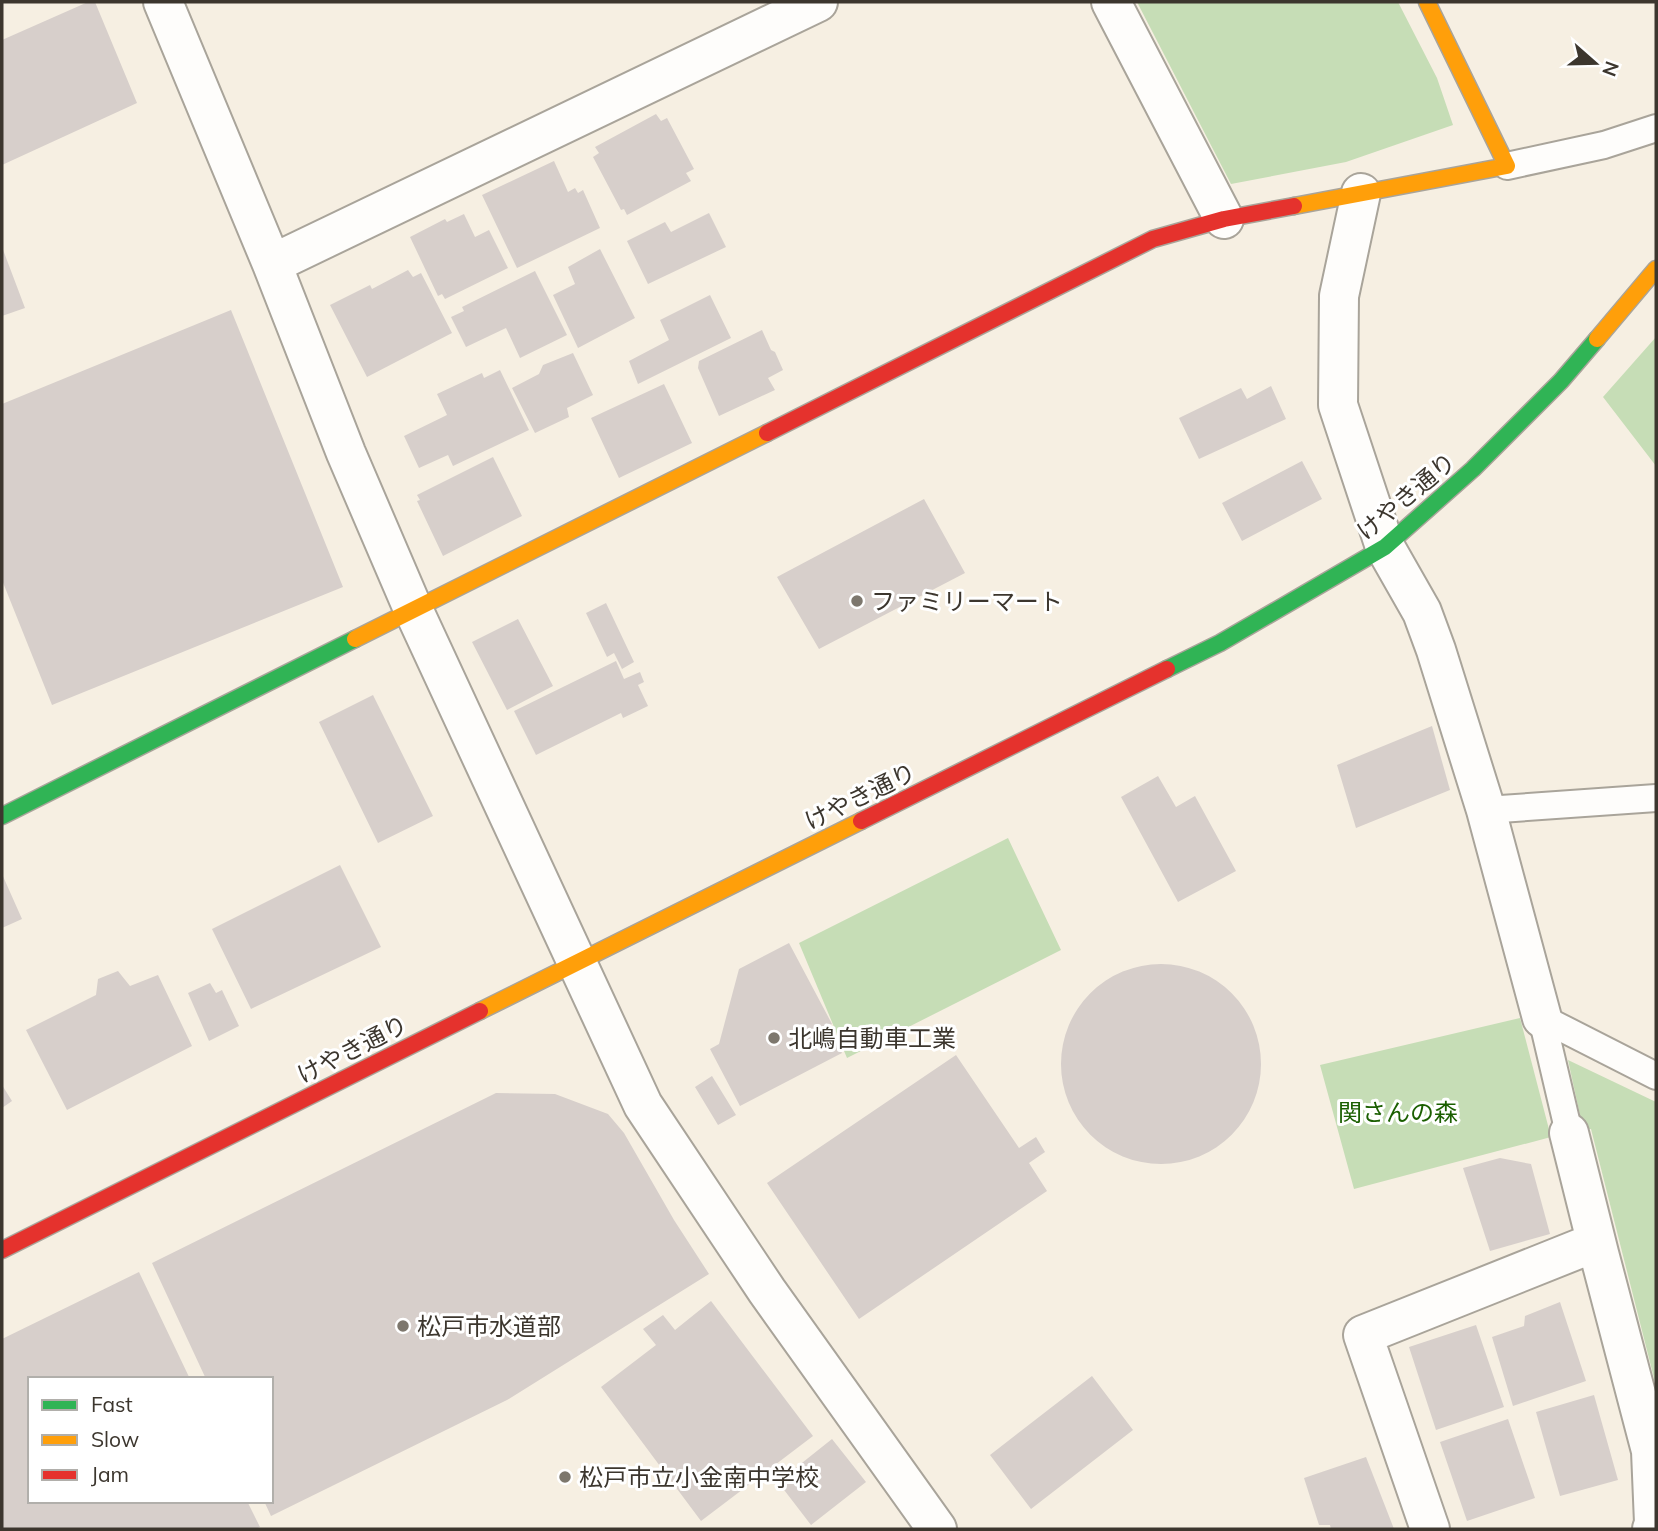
<svg xmlns="http://www.w3.org/2000/svg" width="1658" height="1531" font-family="Mulish,'Noto Sans JP',sans-serif">
	<style>
		.green { fill: #c6ddb6 }
		.building { fill: #d7cfcb }
		.lines { fill: none; stroke-linecap: round; stroke-linejoin: round }
		.lane-casing { stroke: #a9a49a; stroke-width: 30 }
		.street-casing { stroke: #a9a49a; stroke-width: 42 }
		.fast-casing { stroke: #a9a49a; stroke-width: 19 }
		.slow-casing { stroke: #a9a49a; stroke-width: 19 }
		.jam-casing { stroke: #a9a49a; stroke-width: 19 }
		.lane { stroke: #fefdfb; stroke-width: 26 }
		.street { stroke: #fefdfb; stroke-width: 38 }
		.fast { stroke: #30b455; stroke-width: 16 }
		.slow { stroke: #ff9f0a; stroke-width: 16 }
		.jam { stroke: #e5322d; stroke-width: 16 }
		.poi-dot { fill: #7d776d; stroke: #fff; stroke-width: 2.5 }
		.labels { text-anchor: middle; dominant-baseline: central; stroke-width: 6; stroke-linejoin: round; paint-order: stroke }
		.street-label { font-size: 24px; fill: #3c362e; stroke: #fff }
		.poi-label { font-size: 24px; fill: #3c362e; stroke: #fff; text-anchor: start }
		.park-label { font-size: 24px; fill: #1b5f01; stroke: #fff }
	</style>
	<rect width="100%" height="100%" fill="#f6efe2"/>
	<!-- green -->
	<path class="green" d="M 1137,2 L 1398,2 L 1437,78 L 1453,125 L 1346,162 L 1231,184 Z
		M 1656,337 L 1656,466 L 1603,397 Z
		M 1008,838 L 1061,950 L 847,1058 L 799,943 Z
		M 1520,1018 L 1551,1137 L 1354,1189 L 1320,1065 Z
		M 1568,1060 L 1656,1102 L 1656,1386 L 1591,1129 L 1583,1129 Z"/>
	<!-- building -->
	<path class="building" d="M 88,2 L 95,2 L 137,103 L 2,165 L 2,40 Z
		M 656,114 L 661,121 L 667,118 L 694,169 L 686,173 L 691,181 L 627,215 L 624,209 L 621,210 L 593,157 L 599,153 L 595,147 Z
		M 554,161 L 568,192 L 575,188 L 578,193 L 583,190 L 600,228 L 517,268 L 482,195 Z
		M 709,213 L 726,247 L 648,284 L 627,241 L 665,222 L 671,232 Z
		M 464,214 L 475,237 L 489,230 L 508,268 L 445,299 L 442,294 L 438,296 L 410,237 L 445,219 L 447,222 Z
		M 2,247 L 25,308 L 2,316 Z
		M 600,249 L 635,318 L 578,348 L 553,295 L 575,284 L 568,267 Z
		M 408,270 L 413,277 L 421,273 L 452,333 L 367,377 L 330,305 L 370,285 L 372,289 Z
		M 535,271 L 567,335 L 520,358 L 506,328 L 466,347 L 451,317 L 464,311 L 462,307 Z
		M 710,295 L 731,338 L 638,384 L 629,361 L 669,340 L 660,320 Z
		M 231,310 L 343,587 L 52,705 L 2,580 L 2,404 Z
		M 762,330 L 771,350 L 775,352 L 783,370 L 768,378 L 775,390 L 719,416 L 698,368 L 699,361 Z
		M 573,353 L 593,395 L 567,408 L 569,417 L 535,433 L 512,388 L 539,374 L 543,365 Z
		M 500,370 L 529,430 L 453,466 L 448,455 L 419,468 L 404,436 L 447,415 L 437,394 L 482,373 L 484,378 Z
		M 664,384 L 692,443 L 619,478 L 591,418 Z
		M 1271,386 L 1286,419 L 1199,459 L 1179,418 L 1241,388 L 1247,399 Z
		M 493,457 L 522,516 L 443,556 L 417,501 L 420,500 L 417,495 Z
		M 1302,461 L 1322,499 L 1242,541 L 1222,503 Z
		M 924,499 L 965,573 L 819,649 L 777,577 Z
		M 606,603 L 634,662 L 622,669 L 614,653 L 607,657 L 586,613 Z
		M 518,619 L 553,686 L 507,710 L 472,642 Z
		M 616,661 L 624,679 L 640,672 L 644,682 L 638,685 L 648,706 L 623,718 L 621,713 L 536,755 L 514,711 Z
		M 373,695 L 433,816 L 378,843 L 319,722 Z
		M 1432,726 L 1450,790 L 1356,828 L 1337,765 Z
		M 1158,776 L 1176,807 L 1195,796 L 1236,871 L 1178,902 L 1121,797 Z
		M 340,865 L 381,947 L 251,1009 L 212,929 Z
		M 2,874 L 22,919 L 2,928 Z
		M 789,943 L 832,1024 L 828,1026 L 842,1053 L 740,1106 L 710,1049 L 719,1044 L 739,969 Z
		M1061 1064a100 100 0 1 1 200 0a100 100 0 1 1-200 0Z
		M 118,971 L 130,986 L 158,975 L 192,1046 L 67,1110 L 26,1030 L 96,995 L 98,979 Z
		M 210,983 L 216,993 L 222,990 L 239,1026 L 209,1041 L 188,993 Z
		M 956,1055 L 1019,1148 L 1036,1137 L 1045,1152 L 1029,1163 L 1047,1191 L 859,1319 L 767,1183 Z
		M 712,1076 L 736,1115 L 718,1125 L 695,1087 Z
		M 2,1085 L 12,1101 L 2,1108 Z
		M 496,1093 L 555,1094 L 608,1114 L 624,1133 L 674,1220 L 709,1274 L 507,1400 L 271,1516 L 264,1501 L 271,1501 L 271,1379 L 206,1379 L 152,1263 Z
		M 1500,1158 L 1531,1164 L 1550,1234 L 1490,1251 L 1463,1168 Z
		M 139,1272 L 190,1379 L 30,1379 L 30,1501 L 247,1501 L 260,1527 L 256,1529 L 2,1529 L 2,1339 Z
		M 711,1301 L 813,1436 L 701,1521 L 601,1387 L 656,1345 L 643,1329 L 663,1315 L 675,1330 Z
		M 1560,1302 L 1586,1381 L 1513,1406 L 1492,1337 L 1524,1326 L 1525,1316 Z
		M 1476,1325 L 1504,1407 L 1436,1430 L 1409,1347 Z
		M 1092,1376 L 1133,1430 L 1031,1509 L 990,1455 Z
		M 1594,1395 L 1618,1480 L 1560,1496 L 1536,1412 Z
		M 1508,1419 L 1535,1498 L 1467,1521 L 1440,1442 Z
		M 832,1439 L 866,1482 L 811,1525 L 778,1482 Z
		M 1366,1457 L 1394,1529 L 1331,1529 L 1330,1525 L 1319,1525 L 1304,1478 Z"/>
	<g class="lines">
		<defs>
			<path id="lane" d="M 1507,166 L 1604,145 L 1656,128
				M 1486,810 L 1656,798
				M 1542,1018 L 1656,1076
				M 1542,1018 L 1569,1133"/>
			<path id="street" d="M 163,2 L 272,264 L 346,453 L 413,609 L 643,1105 L 767,1291 L 937,1529
				M 1111,2 L 1224,219
				M 1361,193 L 1339,296 L 1338,405 L 1385,547 L 1422,612 L 1436,650 L 1486,810 L 1542,1018
				M 272,264 L 818,2
				M 1569,1133 L 1599,1253 L 1651,1451 L 1654,1523 L 1652,1529
				M 1430,1529 L 1363,1335 L 1596,1242"/>
			<path id="fast" d="M 1167,669 L 1220,643 L 1385,547 L 1473,469 L 1561,381 L 1597,339
				M 2,816 L 355,639"/>
			<path id="slow" d="M 1294,206 L 1507,166 L 1427,2
				M 1597,339 L 1656,269
				M 355,639 L 767,433
				M 480,1011 L 861,821"/>
			<path id="jam" d="M 767,433 L 1153,239 L 1224,219 L 1294,206
				M 861,821 L 1167,669
				M 2,1250 L 480,1011"/>
		</defs>
		<!-- lane casing -->
		<use href="#lane" class="lane-casing"/>
		<!-- street casing -->
		<use href="#street" class="street-casing"/>
		<!-- fast casing -->
		<use href="#fast" class="fast-casing"/>
		<!-- slow casing -->
		<use href="#slow" class="slow-casing"/>
		<!-- jam casing -->
		<use href="#jam" class="jam-casing"/>
		<!-- lane -->
		<use href="#lane" class="lane"/>
		<!-- street -->
		<use href="#street" class="street"/>
		<!-- fast -->
		<use href="#fast" class="fast"/>
		<!-- slow -->
		<use href="#slow" class="slow"/>
		<!-- jam -->
		<use href="#jam" class="jam"/>
	</g>
	<!-- markers -->
	<g class="poi-dot">
		<circle cx="857" cy="601" r="7"/>
		<circle cx="774" cy="1038" r="7"/>
		<circle cx="403" cy="1326" r="7"/>
		<circle cx="565" cy="1477" r="7"/>
	</g>
	<g class="labels">
		<!-- street labels -->
		<g class="street-label">
			<text transform="translate(1406 496) rotate(-40)">けやき通り</text>
			<text transform="translate(860 796) rotate(-26)">けやき通り</text>
			<text transform="translate(352 1049) rotate(-27)">けやき通り</text>
		</g>
		<!-- poi labels -->
		<g class="poi-label">
			<text x="871" y="601">ファミリーマート</text>
			<text x="788" y="1038">北嶋自動車工業</text>
			<text x="417" y="1326">松戸市水道部</text>
			<text x="579" y="1477">松戸市立小金南中学校</text>
		</g>
		<!-- park labels -->
		<g class="park-label">
			<text x="1398" y="1112">関さんの森</text>
		</g>
	</g>
	<!-- border -->
	<rect width="1658" height="1531" fill="none" stroke="#3c362e" stroke-width="7"/>
	<!-- legend -->
	<rect x="28" y="1377" width="245" height="126" fill="#ffffff" stroke="#b1afab" stroke-width="2"/>
	<rect x="42" y="1400" width="35" height="10" fill="#30b455" stroke="#b1afab" stroke-width="2"/>
	<text x="91" y="1412" font-size="21" fill="#3c362e">Fast</text>
	<rect x="42" y="1435" width="35" height="10" fill="#ff9f0a" stroke="#b1afab" stroke-width="2"/>
	<text x="91" y="1447" font-size="21" fill="#3c362e">Slow</text>
	<rect x="42" y="1470" width="35" height="10" fill="#e5322d" stroke="#b1afab" stroke-width="2"/>
	<text x="91" y="1482" font-size="21" fill="#3c362e">Jam</text>
	<!-- north arrow -->
	<g transform="translate(1595 63) rotate(110)" stroke="#ffffff" stroke-width="5" paint-order="stroke">
	<path d="M0-5L12 26L0 18L-12 26Z" fill="#3c362e"/>
	<text y="-10" font-size="19" font-weight="bold" text-anchor="middle" fill="#3c362e">N</text>
	</g>
</svg>
